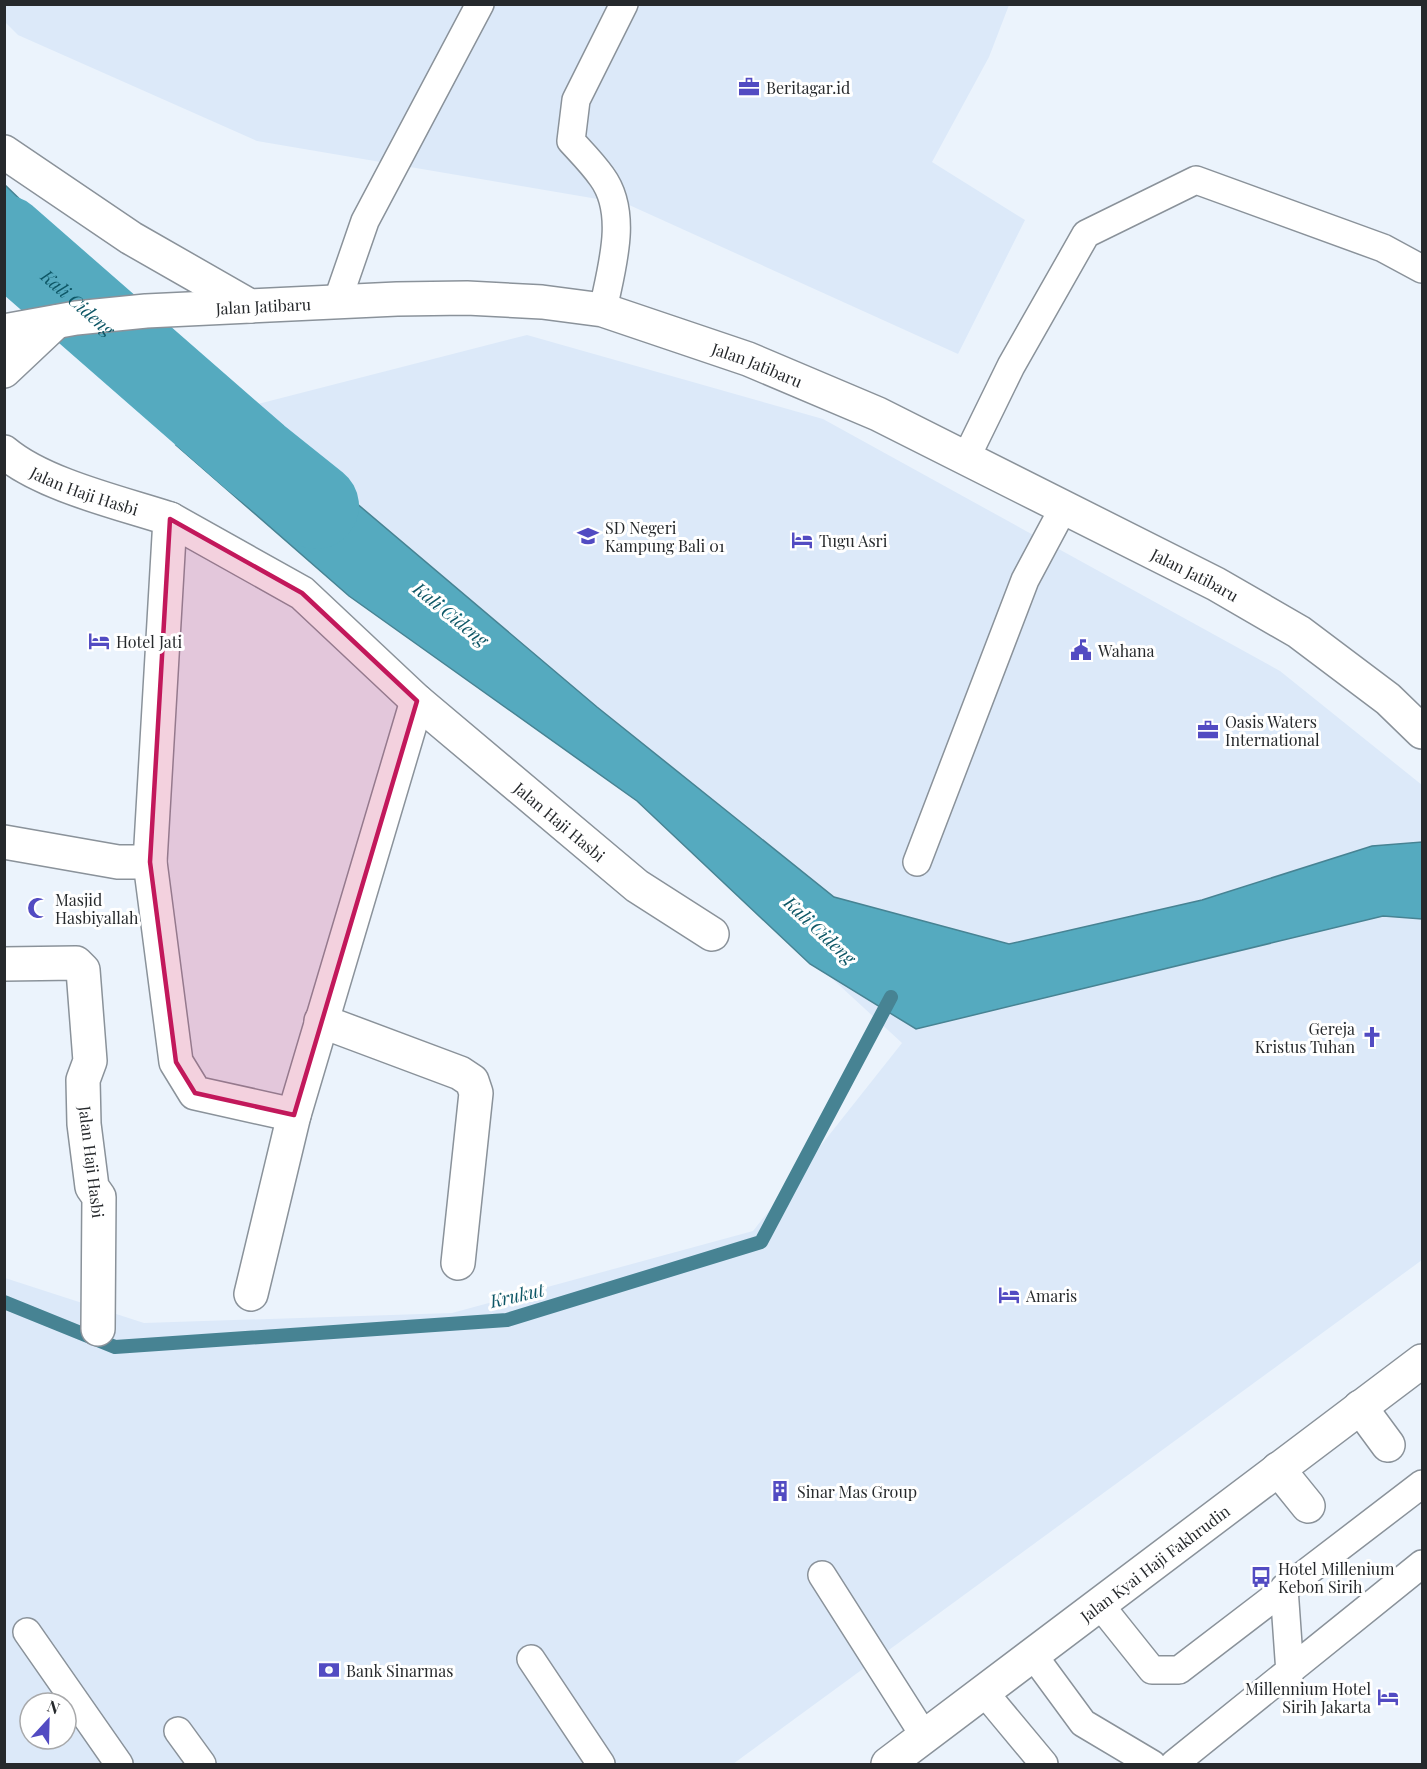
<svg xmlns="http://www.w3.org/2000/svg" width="1427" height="1769" font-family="'Playfair Display',serif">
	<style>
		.built { fill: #dce9f9; fill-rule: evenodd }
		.water { fill: #55aabf; stroke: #478393; stroke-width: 1.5 }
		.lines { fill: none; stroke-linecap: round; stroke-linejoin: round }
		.stream { stroke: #478393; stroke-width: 14 }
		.river { stroke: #55aabf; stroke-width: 86 }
		.service-casing { stroke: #8a929a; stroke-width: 30 }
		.pedestrian-casing { stroke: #8a929a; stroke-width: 36 }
		.minor-casing { stroke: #8a929a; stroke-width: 36 }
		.primary-casing { stroke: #8a929a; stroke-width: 36 }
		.service { stroke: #fff; stroke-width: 27 }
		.pedestrian { stroke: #fff; stroke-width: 33 }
		.minor { stroke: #fff; stroke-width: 33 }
		.primary { stroke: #fff; stroke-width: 33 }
		.marked { fill: #c2185b; fill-opacity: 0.2; stroke: #c2185b; stroke-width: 4.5; stroke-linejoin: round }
		.labels { text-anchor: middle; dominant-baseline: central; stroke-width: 6; stroke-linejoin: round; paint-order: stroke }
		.poi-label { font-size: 16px; fill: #26292c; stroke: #fff; text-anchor: start }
		.street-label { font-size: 16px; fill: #26292c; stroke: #fff }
		.water-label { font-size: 18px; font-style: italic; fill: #0e5766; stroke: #fff }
	</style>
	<rect width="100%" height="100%" fill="#ebf3fc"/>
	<!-- built -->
	<path class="built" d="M 4,5 L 1009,5 L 989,57 L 932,162 L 1025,220 L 958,354 L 627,204 L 257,141 L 18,35 L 5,22 Z
		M 527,335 L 823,419 L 1280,671 L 1422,785 L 1422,1260 L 733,1764 L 5,1764 L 5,1278 L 144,1323 L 452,1313 L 753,1231 L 902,1043 L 219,414 ZM 30,1703 L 66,1703 L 66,1739 L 30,1739 Z"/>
	<!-- water -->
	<path class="water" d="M 4,185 L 5,185 L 29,208 L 5,212 Z
		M 257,419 L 597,707 L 834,897 L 1009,944 L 1202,900 L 1372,846 L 1422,842 L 1422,919 L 1383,916 L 916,1029 L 810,964 L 637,801 L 349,596 L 176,445 Z"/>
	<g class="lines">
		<!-- stream -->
		<path class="stream" d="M 4,1302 L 115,1347 L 507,1320 L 761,1242 L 891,997"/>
		<!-- river -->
		<path class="river" id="s1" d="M 4,238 L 256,458 L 316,506"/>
		<defs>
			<path id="service" d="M 337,302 L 365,221 L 480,4
				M 603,310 C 611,269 629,214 602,177 C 593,164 582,153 571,141 L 576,100 L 624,4
				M 966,458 L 1011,366 L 1086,234 L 1196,180 L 1383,248 L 1422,269
				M 917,862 L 1025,580 L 1064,507
				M 822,1575 L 925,1737
				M 1284,1588 L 1290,1673
				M 1100,1605 L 1152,1670 L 1179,1670 L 1422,1484
				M 27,1632 L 119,1764
				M 1033,1655 L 1083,1723 L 1152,1764
				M 531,1659 L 601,1764
				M 984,1692 L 1044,1764
				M 178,1731 L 202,1764
				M 1174,1764 L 1422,1564"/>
			<path id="pedestrian" d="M 1360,1407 L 1388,1445
				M 1278,1469 L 1308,1506"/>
			<g id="minor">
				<path id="s2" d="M 4,452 C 43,485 121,503 170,519 L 150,862 L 176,1062 L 195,1093 L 294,1115"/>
				<path id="s3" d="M 170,519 L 302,593 L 417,701 L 637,886 L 712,934"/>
				<path d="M 4,842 L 118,862 L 150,862"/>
				<path d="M 4,964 L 76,963 L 83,970 L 90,1061 L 83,1080 L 84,1124 L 92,1187 L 99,1197 L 98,1329"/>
				<path d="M 321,1021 L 460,1073 L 472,1081 L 476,1093 L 458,1263"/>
				<path d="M 251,1294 L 294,1115 L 417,701"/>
			</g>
			<g id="primary">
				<path d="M 4,152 L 131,238 L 250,306"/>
				<path id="s4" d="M 4,331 L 76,318 L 146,311 L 397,299 L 467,298 L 542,302 L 603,310 L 748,359 L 878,414 L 1216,584 L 1299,632 L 1388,699 L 1422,732"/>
				<path d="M 4,371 L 56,322"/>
				<path id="s5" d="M 888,1764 L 1422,1361"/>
			</g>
		</defs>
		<!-- service casing -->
		<use href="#service" class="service-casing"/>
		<!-- pedestrian casing -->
		<use href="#pedestrian" class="pedestrian-casing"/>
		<!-- minor casing -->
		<use href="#minor" class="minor-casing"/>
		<!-- primary casing -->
		<use href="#primary" class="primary-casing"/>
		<!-- service -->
		<use href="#service" class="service"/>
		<!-- pedestrian -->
		<use href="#pedestrian" class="pedestrian"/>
		<!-- minor -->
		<use href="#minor" class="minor"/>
		<!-- primary -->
		<use href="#primary" class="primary"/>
	</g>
	<!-- marked area -->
	<path class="marked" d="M 170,519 L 302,593 L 417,701 L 294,1115 L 195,1093 L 176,1062 L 150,862 Z"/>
	<!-- icons -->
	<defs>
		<symbol id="office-bare" viewBox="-9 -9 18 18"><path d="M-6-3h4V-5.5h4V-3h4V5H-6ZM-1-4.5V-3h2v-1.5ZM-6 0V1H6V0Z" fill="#524bc2" stroke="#fff" stroke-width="2.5" paint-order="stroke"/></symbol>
		<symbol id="school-bare" viewBox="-9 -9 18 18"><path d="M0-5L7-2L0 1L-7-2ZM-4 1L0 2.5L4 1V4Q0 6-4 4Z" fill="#524bc2" stroke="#fff" stroke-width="2.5" paint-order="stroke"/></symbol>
		<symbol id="hotel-bare" viewBox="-9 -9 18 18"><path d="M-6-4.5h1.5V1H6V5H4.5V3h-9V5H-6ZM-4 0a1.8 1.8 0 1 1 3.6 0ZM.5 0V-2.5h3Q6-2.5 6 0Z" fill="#524bc2" stroke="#fff" stroke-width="2.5" paint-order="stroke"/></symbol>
		<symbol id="civic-bare" viewBox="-9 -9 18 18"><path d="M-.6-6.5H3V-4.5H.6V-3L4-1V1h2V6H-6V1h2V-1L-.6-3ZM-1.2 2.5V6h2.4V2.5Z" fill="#524bc2" stroke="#fff" stroke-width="2.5" paint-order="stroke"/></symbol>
		<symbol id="mosque-bare" viewBox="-9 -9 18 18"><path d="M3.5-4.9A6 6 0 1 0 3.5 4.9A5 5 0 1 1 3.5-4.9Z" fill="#524bc2" stroke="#fff" stroke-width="2.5" paint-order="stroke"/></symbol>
		<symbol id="church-bare" viewBox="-9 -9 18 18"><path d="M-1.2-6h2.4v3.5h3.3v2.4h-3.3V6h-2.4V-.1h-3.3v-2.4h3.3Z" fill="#524bc2" stroke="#fff" stroke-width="2.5" paint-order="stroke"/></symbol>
		<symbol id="building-bare" viewBox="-9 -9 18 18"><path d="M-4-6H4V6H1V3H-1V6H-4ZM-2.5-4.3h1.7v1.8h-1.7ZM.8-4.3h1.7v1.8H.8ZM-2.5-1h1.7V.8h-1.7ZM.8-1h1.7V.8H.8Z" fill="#524bc2" stroke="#fff" stroke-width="2.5" paint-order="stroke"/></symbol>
		<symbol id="bus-bare" viewBox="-9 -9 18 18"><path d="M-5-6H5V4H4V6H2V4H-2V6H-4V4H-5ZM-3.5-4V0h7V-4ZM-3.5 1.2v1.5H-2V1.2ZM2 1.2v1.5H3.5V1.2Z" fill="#524bc2" stroke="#fff" stroke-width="2.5" paint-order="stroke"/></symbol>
		<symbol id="bank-bare" viewBox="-9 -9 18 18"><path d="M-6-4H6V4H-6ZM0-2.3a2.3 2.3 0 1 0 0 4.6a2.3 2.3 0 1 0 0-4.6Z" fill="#524bc2" stroke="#fff" stroke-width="2.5" paint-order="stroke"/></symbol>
	</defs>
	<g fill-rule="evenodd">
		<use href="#office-bare" x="734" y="72" width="30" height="30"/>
		<use href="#school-bare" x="573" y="521" width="30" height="30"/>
		<use href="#hotel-bare" x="787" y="525" width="30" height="30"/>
		<use href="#hotel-bare" x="84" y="626" width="30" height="30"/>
		<use href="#civic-bare" x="1066" y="635" width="30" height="30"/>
		<use href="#office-bare" x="1193" y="715" width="30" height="30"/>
		<use href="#mosque-bare" x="23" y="893" width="30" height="30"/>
		<use href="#church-bare" x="1357" y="1022" width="30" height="30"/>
		<use href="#hotel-bare" x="994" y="1280" width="30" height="30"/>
		<use href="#building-bare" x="765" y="1476" width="30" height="30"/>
		<use href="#bus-bare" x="1246" y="1562" width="30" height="30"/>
		<use href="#bank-bare" x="314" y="1655" width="30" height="30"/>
		<use href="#hotel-bare" x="1373" y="1682" width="30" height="30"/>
	</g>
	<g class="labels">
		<!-- poi labels -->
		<g class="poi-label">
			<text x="766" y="87">Beritagar.id</text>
			<text x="605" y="527">SD Negeri<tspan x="605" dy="18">Kampung Bali 01</tspan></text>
			<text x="819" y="540">Tugu Asri</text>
			<text x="116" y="641">Hotel Jati</text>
			<text x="1098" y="650">Wahana</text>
			<text x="1225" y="721">Oasis Waters<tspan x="1225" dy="18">International</tspan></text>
			<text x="55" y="899">Masjid<tspan x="55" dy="18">Hasbiyallah</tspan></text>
			<text x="1355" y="1028" text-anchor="end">Gereja<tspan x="1355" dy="18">Kristus Tuhan</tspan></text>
			<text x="1026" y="1295">Amaris</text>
			<text x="797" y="1491">Sinar Mas Group</text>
			<text x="1278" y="1568">Hotel Millenium<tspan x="1278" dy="18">Kebon Sirih</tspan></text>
			<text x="346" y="1670">Bank Sinarmas</text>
			<text x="1371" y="1688" text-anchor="end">Millennium Hotel<tspan x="1371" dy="18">Sirih Jakarta</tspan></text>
		</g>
		<!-- street labels -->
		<g class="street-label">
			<text stroke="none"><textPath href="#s4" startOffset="261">Jalan Jatibaru</textPath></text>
			<text stroke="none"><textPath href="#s4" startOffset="765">Jalan Jatibaru</textPath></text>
			<text stroke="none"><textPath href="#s2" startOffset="90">Jalan Haji Hasbi</textPath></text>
			<text stroke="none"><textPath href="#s4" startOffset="1251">Jalan Jatibaru</textPath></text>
			<text stroke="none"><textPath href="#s3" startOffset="496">Jalan Haji Hasbi</textPath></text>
			<text transform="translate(92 1162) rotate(83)">Jalan Haji Hasbi</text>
			<text stroke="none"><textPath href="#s5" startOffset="334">Jalan Kyai Haji Fakhrudin</textPath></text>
		</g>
		<!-- water labels -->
		<g class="water-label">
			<text stroke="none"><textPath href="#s1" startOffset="98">Kali Cideng</textPath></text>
			<text transform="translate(451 614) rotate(39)">Kali Cideng</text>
			<text transform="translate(820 930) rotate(43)">Kali Cideng</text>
			<text transform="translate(517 1295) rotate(-13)">Krukut</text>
		</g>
	</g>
	<!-- border -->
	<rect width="1427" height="1769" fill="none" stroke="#26292c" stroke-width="12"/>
	<!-- north arrow -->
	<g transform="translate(48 1721) rotate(22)"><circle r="28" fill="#ffffff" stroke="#a8a9ab" stroke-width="1.5"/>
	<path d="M0-4.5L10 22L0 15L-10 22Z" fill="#524bc2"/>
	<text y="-9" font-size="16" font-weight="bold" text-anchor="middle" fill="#26292c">N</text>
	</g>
</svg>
